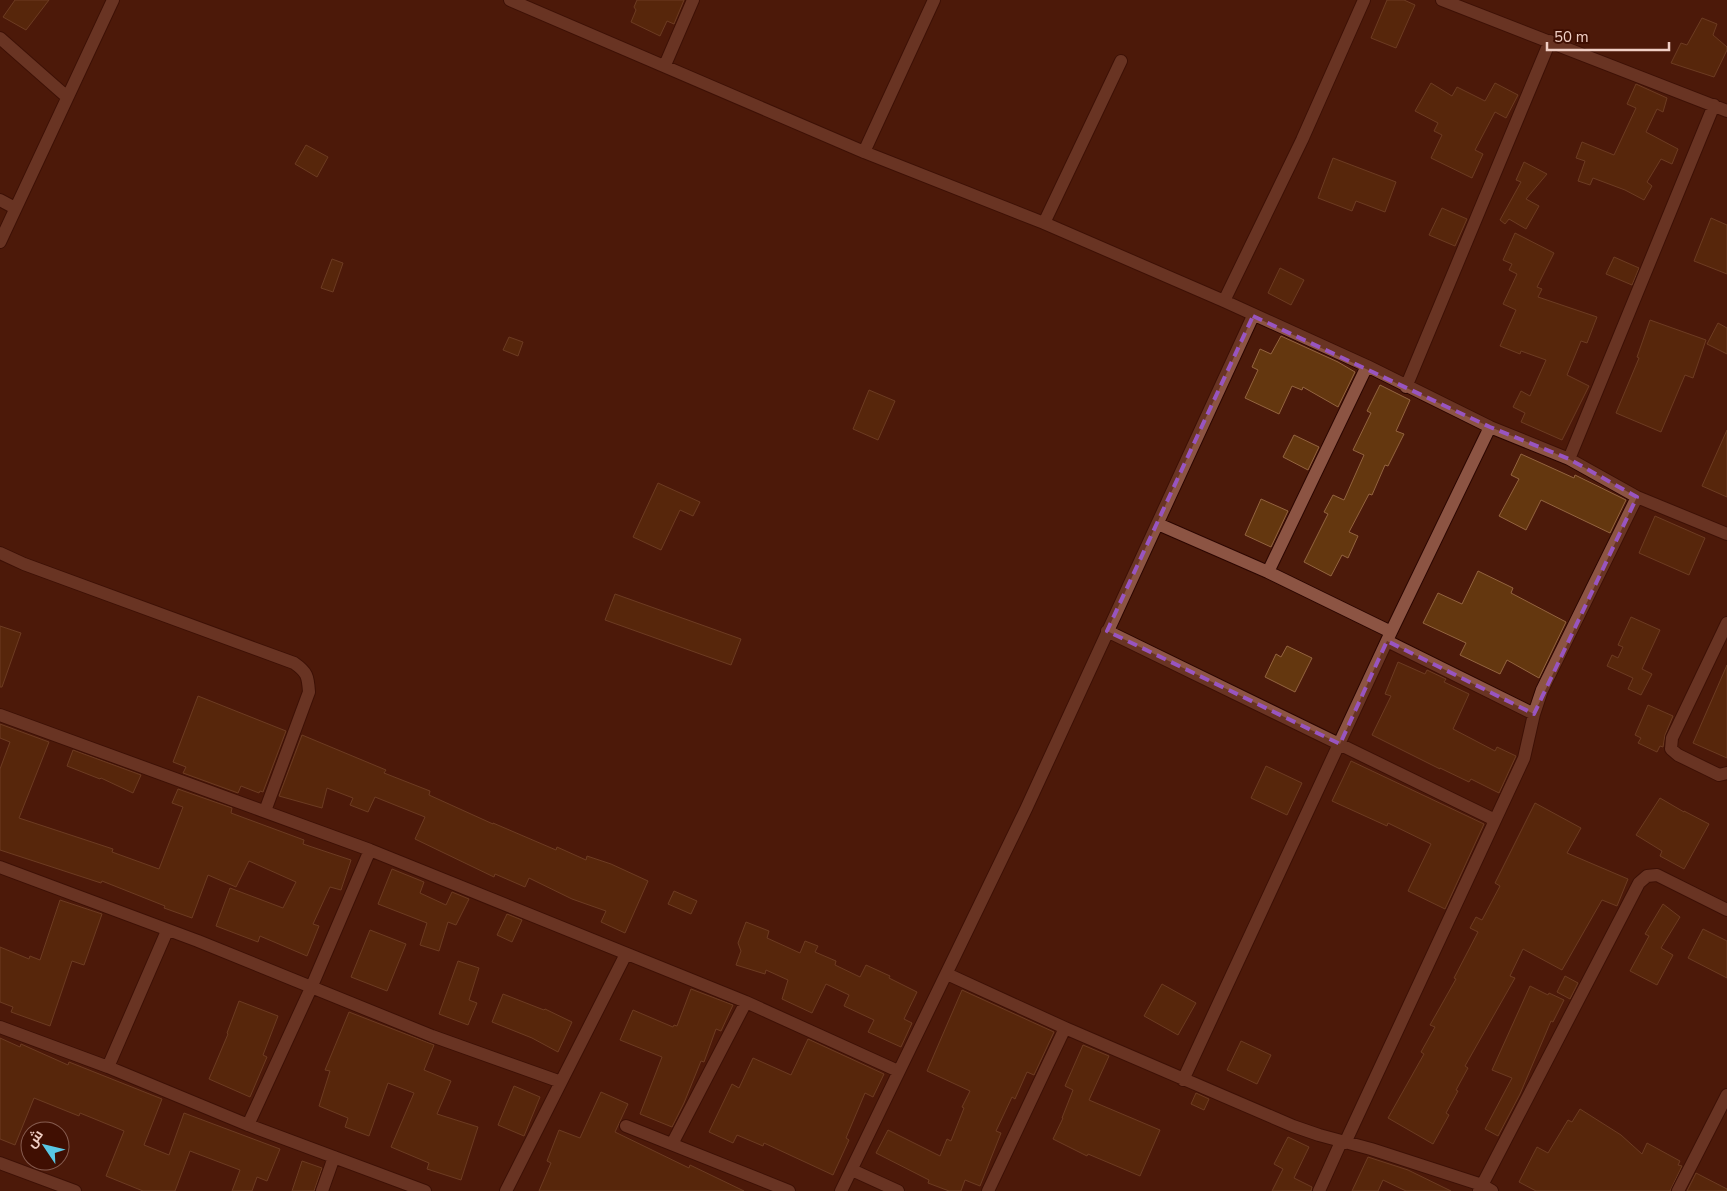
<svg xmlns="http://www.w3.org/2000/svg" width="1727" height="1191" font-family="'Nunito Sans',Cairo,sans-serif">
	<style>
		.building { fill: #64370f; stroke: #936440 }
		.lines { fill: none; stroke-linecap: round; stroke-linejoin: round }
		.minor-casing { stroke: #2b0600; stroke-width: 14 }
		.minor { stroke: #8c5443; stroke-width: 12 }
		.marked { fill: none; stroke: #9855c0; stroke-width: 4; stroke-dasharray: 10 6; stroke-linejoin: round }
	</style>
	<rect width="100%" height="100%" fill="#4c1a0a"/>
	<!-- building -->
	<path class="building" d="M 15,0 L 49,0 L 26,30 L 3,17 Z
		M 637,0 L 684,0 L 674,24 L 667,21 L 660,36 L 631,22 L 636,10 L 634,7 Z
		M 1387,0 L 1404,0 L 1415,5 L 1396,48 L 1371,38 Z
		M 1702,18 L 1717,24 L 1713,35 L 1727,47 L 1727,50 L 1714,77 L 1671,63 L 1681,43 L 1687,45 Z
		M 1431,83 L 1452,96 L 1457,87 L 1485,101 L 1495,83 L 1518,95 L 1506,118 L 1495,112 L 1475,150 L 1483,154 L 1472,178 L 1431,158 L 1442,135 L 1434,131 L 1438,123 L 1415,111 Z
		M 1636,84 L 1667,98 L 1663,112 L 1657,109 L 1646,132 L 1678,149 L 1672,164 L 1661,159 L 1647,182 L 1652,186 L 1644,200 L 1625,190 L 1593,178 L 1590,185 L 1578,181 L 1585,161 L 1576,158 L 1582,142 L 1614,155 L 1636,108 L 1627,104 Z
		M 306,145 L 328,157 L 317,177 L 295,164 Z
		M 1333,158 L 1396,182 L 1385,212 L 1356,201 L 1352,211 L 1318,198 Z
		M 1524,162 L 1547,174 L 1526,199 L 1539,206 L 1526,229 L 1509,219 L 1505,224 L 1500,220 L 1521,182 L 1516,180 Z
		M 1442,208 L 1467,219 L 1455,246 L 1429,235 Z
		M 1711,218 L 1727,225 L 1727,274 L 1694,261 Z
		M 1515,233 L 1554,253 L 1537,287 L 1542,289 L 1538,297 L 1597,317 L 1587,343 L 1581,341 L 1567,375 L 1589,386 L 1562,440 L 1521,422 L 1525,413 L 1513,407 L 1521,391 L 1530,396 L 1546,360 L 1521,351 L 1520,354 L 1500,346 L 1516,310 L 1503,304 L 1517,274 L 1509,270 L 1512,264 L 1503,260 Z
		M 1614,257 L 1639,268 L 1632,285 L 1606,274 Z
		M 332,259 L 343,263 L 333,292 L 321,288 Z
		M 1280,268 L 1304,280 L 1291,305 L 1268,293 Z
		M 1650,320 L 1706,340 L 1693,378 L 1685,375 L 1661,432 L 1616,413 L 1639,358 L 1637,357 Z
		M 1718,323 L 1727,328 L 1727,354 L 1707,344 Z
		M 1281,336 L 1338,362 L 1355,372 L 1338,407 L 1303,387 L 1302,390 L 1292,386 L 1279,414 L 1245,398 L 1258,370 L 1252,367 L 1260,349 L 1271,354 Z
		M 509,337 L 523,342 L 518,356 L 503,350 Z
		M 1380,385 L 1410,400 L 1396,431 L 1404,434 L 1388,466 L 1385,465 L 1372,495 L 1369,494 L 1349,532 L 1358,536 L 1348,558 L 1342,555 L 1331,576 L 1304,562 L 1328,514 L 1324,512 L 1333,495 L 1344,500 L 1364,455 L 1353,450 L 1371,413 L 1367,411 Z
		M 869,390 L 895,401 L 878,440 L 853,429 Z
		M 1727,430 L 1727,497 L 1702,486 Z
		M 1294,435 L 1319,447 L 1308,470 L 1283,457 Z
		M 1521,454 L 1574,478 L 1575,475 L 1626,500 L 1610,533 L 1541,500 L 1526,530 L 1499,516 L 1519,479 L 1511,475 Z
		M 658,483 L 700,502 L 693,516 L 680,510 L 661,550 L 633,537 Z
		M 1261,499 L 1288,511 L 1271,547 L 1245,535 Z
		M 1655,516 L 1705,538 L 1689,575 L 1639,553 Z
		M 1478,571 L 1513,588 L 1511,593 L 1566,622 L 1539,678 L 1507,660 L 1500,674 L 1460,655 L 1466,643 L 1423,623 L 1438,593 L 1462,604 Z
		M 615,594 L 741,639 L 731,665 L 605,620 Z
		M 1631,617 L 1660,630 L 1642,669 L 1652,674 L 1641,695 L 1628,689 L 1633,678 L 1607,666 L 1612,655 L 1618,658 L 1623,647 L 1618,645 Z
		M 0,626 L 21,633 L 2,687 L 0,687 Z
		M 1287,646 L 1312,658 L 1295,692 L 1265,677 L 1276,654 L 1281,657 Z
		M 1398,662 L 1425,674 L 1427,670 L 1446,679 L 1444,682 L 1469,694 L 1453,729 L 1495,751 L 1497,747 L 1516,756 L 1499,793 L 1471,779 L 1469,782 L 1440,768 L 1440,769 L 1372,735 L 1391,696 L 1385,694 Z
		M 1727,665 L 1727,758 L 1693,743 Z
		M 198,696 L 286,731 L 263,792 L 260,791 L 259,793 L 241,786 L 238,793 L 183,773 L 186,767 L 173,762 Z
		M 1648,705 L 1673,716 L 1665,735 L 1663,747 L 1660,746 L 1657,752 L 1638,743 L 1641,738 L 1635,735 Z
		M 0,724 L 49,742 L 19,818 L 113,849 L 112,852 L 159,869 L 183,807 L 172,803 L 178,789 L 232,808 L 231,813 L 304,840 L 303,844 L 351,860 L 341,890 L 330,887 L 313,924 L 319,926 L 307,956 L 260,936 L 258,942 L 216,926 L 230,888 L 283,908 L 296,882 L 249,861 L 236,887 L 208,875 L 192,918 L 164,908 L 165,906 L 102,881 L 101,883 L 0,850 L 0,769 L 10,742 L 0,738 Z
		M 302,735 L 386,770 L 384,773 L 430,791 L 429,795 L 493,824 L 493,823 L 556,850 L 557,847 L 586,860 L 587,856 L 611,864 L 648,881 L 625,933 L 601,922 L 606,911 L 572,899 L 529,878 L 525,887 L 495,874 L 494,877 L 415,839 L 425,817 L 375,797 L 368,812 L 350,805 L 353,798 L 327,788 L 322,808 L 279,796 Z
		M 73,750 L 141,775 L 133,793 L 101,778 L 100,779 L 67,766 Z
		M 1351,761 L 1484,824 L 1445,909 L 1408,891 L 1431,844 L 1388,823 L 1387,826 L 1332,801 Z
		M 1266,766 L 1302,783 L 1287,815 L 1251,798 Z
		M 1660,798 L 1684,812 L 1684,811 L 1709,824 L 1684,869 L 1660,856 L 1662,851 L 1636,835 Z
		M 1535,803 L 1581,828 L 1567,853 L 1628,879 L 1617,906 L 1602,900 L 1562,970 L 1523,949 L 1510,976 L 1515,978 L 1465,1066 L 1468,1068 L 1456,1090 L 1458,1091 L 1446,1113 L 1449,1115 L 1433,1144 L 1388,1118 L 1424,1054 L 1421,1052 L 1435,1027 L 1430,1025 L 1456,979 L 1454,978 L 1478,932 L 1470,928 L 1476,917 L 1482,920 L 1500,886 L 1495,883 Z
		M 392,869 L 424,882 L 420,893 L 446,905 L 452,892 L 469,899 L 456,925 L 448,922 L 439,951 L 420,945 L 427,923 L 378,904 Z
		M 674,891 L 697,901 L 691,914 L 668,904 Z
		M 60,900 L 102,914 L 84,965 L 72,961 L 50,1026 L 11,1012 L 13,1007 L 0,1002 L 0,947 L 29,959 L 30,956 L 40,960 Z
		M 1663,904 L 1680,917 L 1661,948 L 1673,955 L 1657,985 L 1630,971 L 1649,936 L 1645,934 Z
		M 507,914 L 522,920 L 512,942 L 497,935 Z
		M 746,922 L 769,931 L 767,938 L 800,953 L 805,941 L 818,946 L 815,952 L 836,961 L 835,965 L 860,977 L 866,965 L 890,976 L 889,978 L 917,992 L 904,1019 L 912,1023 L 901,1047 L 868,1032 L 874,1020 L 844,1006 L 849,995 L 826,984 L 812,1013 L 782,999 L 788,980 L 766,970 L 765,974 L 736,965 L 741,951 L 738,943 Z
		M 1703,929 L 1727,941 L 1727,978 L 1688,958 Z
		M 370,930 L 406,944 L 387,991 L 351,977 Z
		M 458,961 L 479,968 L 469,1000 L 477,1003 L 468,1025 L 439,1014 Z
		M 1565,976 L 1578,983 L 1570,999 L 1557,992 Z
		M 1162,984 L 1196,1003 L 1178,1035 L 1144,1016 Z
		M 1530,986 L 1548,995 L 1549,993 L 1564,1000 L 1553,1022 L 1551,1021 L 1520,1094 L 1498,1136 L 1485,1129 L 1512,1078 L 1492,1070 Z
		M 691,989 L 733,1005 L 721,1031 L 716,1029 L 704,1062 L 701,1061 L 684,1103 L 672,1127 L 640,1114 L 662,1057 L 620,1040 L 633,1010 L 673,1027 L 674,1025 L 677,1026 Z
		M 962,990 L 1054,1032 L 1034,1075 L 1027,1072 L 1015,1099 L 1012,1097 L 996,1131 L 1001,1133 L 980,1186 L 965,1180 L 961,1191 L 949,1191 L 928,1183 L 929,1180 L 876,1153 L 888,1130 L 940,1156 L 947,1139 L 951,1141 L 964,1108 L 962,1107 L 970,1091 L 927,1071 Z
		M 503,994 L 544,1010 L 545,1009 L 572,1022 L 558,1052 L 532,1038 L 492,1022 Z
		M 239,1001 L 278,1016 L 263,1055 L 267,1057 L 250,1097 L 209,1079 L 228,1034 L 227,1033 Z
		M 349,1012 L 434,1045 L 424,1070 L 451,1081 L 437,1114 L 478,1127 L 461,1180 L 427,1169 L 429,1163 L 391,1147 L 414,1093 L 388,1083 L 369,1136 L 345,1127 L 348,1118 L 319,1106 L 330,1071 L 325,1070 Z
		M 0,1038 L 20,1047 L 21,1044 L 68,1065 L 69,1062 L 162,1099 L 144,1145 L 169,1155 L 184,1113 L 280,1149 L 267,1181 L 257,1177 L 252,1191 L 232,1191 L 240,1170 L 190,1151 L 175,1191 L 143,1191 L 106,1176 L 124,1131 L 80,1113 L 79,1116 L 34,1098 L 15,1145 L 0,1139 Z
		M 808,1039 L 884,1074 L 873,1097 L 865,1093 L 846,1138 L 849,1140 L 833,1175 L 764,1143 L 763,1146 L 737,1135 L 733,1143 L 709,1132 L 732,1084 L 739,1088 L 753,1058 L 791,1075 Z
		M 1241,1041 L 1271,1055 L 1257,1084 L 1227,1070 Z
		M 1083,1045 L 1109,1056 L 1089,1100 L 1160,1130 L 1140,1176 L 1088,1154 L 1087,1156 L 1053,1139 L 1063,1118 L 1062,1118 L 1073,1090 L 1065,1086 Z
		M 514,1086 L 540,1097 L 524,1136 L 498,1125 Z
		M 601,1092 L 628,1104 L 615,1132 L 689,1168 L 690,1165 L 744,1191 L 539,1191 L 551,1163 L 547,1161 L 559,1130 L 580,1138 Z
		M 1196,1093 L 1209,1099 L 1204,1110 L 1191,1104 Z
		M 1580,1109 L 1621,1135 L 1642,1154 L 1647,1143 L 1680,1161 L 1678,1165 L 1682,1166 L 1670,1191 L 1536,1191 L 1519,1182 L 1537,1147 L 1548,1153 L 1568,1120 L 1572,1122 Z
		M 1288,1137 L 1309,1147 L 1294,1178 L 1312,1187 L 1311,1191 L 1272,1191 L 1283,1169 L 1274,1164 Z
		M 1368,1157 L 1408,1170 L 1451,1191 L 1406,1191 L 1383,1180 L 1378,1191 L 1352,1191 Z
		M 302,1161 L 322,1168 L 314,1191 L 292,1191 Z
		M 1696,1173 L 1727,1189 L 1727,1191 L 1687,1191 Z"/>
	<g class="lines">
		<defs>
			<path id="minor" d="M 510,0 L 864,152 L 1044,223 L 1224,301 L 1367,366 L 1490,427 L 1569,459 L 1637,497 L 1727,534
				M 1442,0 L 1727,111
				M 0,38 L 67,97
				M 665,65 L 693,0
				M 864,152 L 934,0
				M 0,200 L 15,208
				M 1044,223 L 1121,61
				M 0,242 L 113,0
				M 1224,301 L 1302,140 L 1364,0
				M 1406,387 L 1550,41
				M 1569,459 L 1714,105
				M 1158,524 L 1268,572 L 1391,632
				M 0,553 L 24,564 L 294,663 C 307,672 308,676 309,692 L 265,811
				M 1268,572 L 1367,366
				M 1727,623 L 1672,738 L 1671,749 L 1678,755 L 1719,775 L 1727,773
				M 1107,631 L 1495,820
				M 1387,641 L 1534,714
				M 0,715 L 370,850 L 746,1002 L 898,1071
				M 0,867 L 198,941 L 432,1036 L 561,1082 L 506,1191
				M 947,974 L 1065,1028 L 1293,1126 L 1319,1135 L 1371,1149 L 1482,1185 L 1492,1191
				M 0,1027 L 108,1067 L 248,1125 L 425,1191
				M 108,1067 L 167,931
				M 1183,1080 L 1391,632 L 1490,427
				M 561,1082 L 626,954
				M 248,1125 L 311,988 L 370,850
				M 626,1126 L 789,1191
				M 1345,1143 L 1524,758 L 1534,714 L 1542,690 L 1637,497
				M 672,1144 L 746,1002
				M 0,1163 L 75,1191
				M 852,1170 L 898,1191
				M 322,1191 L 334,1157
				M 841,1191 L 1026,809 L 1253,316
				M 988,1191 L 1065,1028
				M 1319,1191 L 1341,1142
				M 1479,1191 L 1639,883 L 1647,876 L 1657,875 L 1727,910
				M 1678,1191 L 1727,1095"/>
		</defs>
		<!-- minor casing -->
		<use href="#minor" class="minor-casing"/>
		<!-- minor -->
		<use href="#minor" class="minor"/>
	</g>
	<!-- marked area -->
	<path d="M0 0H1727V1191H0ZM 1253,316 L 1490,427 L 1569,459 L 1637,497 L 1534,714 L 1387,641 L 1340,744 L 1107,631 Z" fill="#4c1a0a" fill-opacity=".55" fill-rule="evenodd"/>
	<path class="marked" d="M 1253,316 L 1490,427 L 1569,459 L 1637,497 L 1534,714 L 1387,641 L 1340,744 L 1107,631 Z"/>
	<!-- north arrow -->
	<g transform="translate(45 1146) rotate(305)"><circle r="24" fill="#400f02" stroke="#865c50"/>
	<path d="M0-4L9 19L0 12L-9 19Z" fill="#59c8e5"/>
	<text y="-8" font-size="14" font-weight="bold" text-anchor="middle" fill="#f0cfc5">ش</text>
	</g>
	<!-- scale -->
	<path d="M1547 42v8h122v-8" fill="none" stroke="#f0cfc5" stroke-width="2.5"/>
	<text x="1554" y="42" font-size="15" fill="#f0cfc5" stroke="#400f02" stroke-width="4" paint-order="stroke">50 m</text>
</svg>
